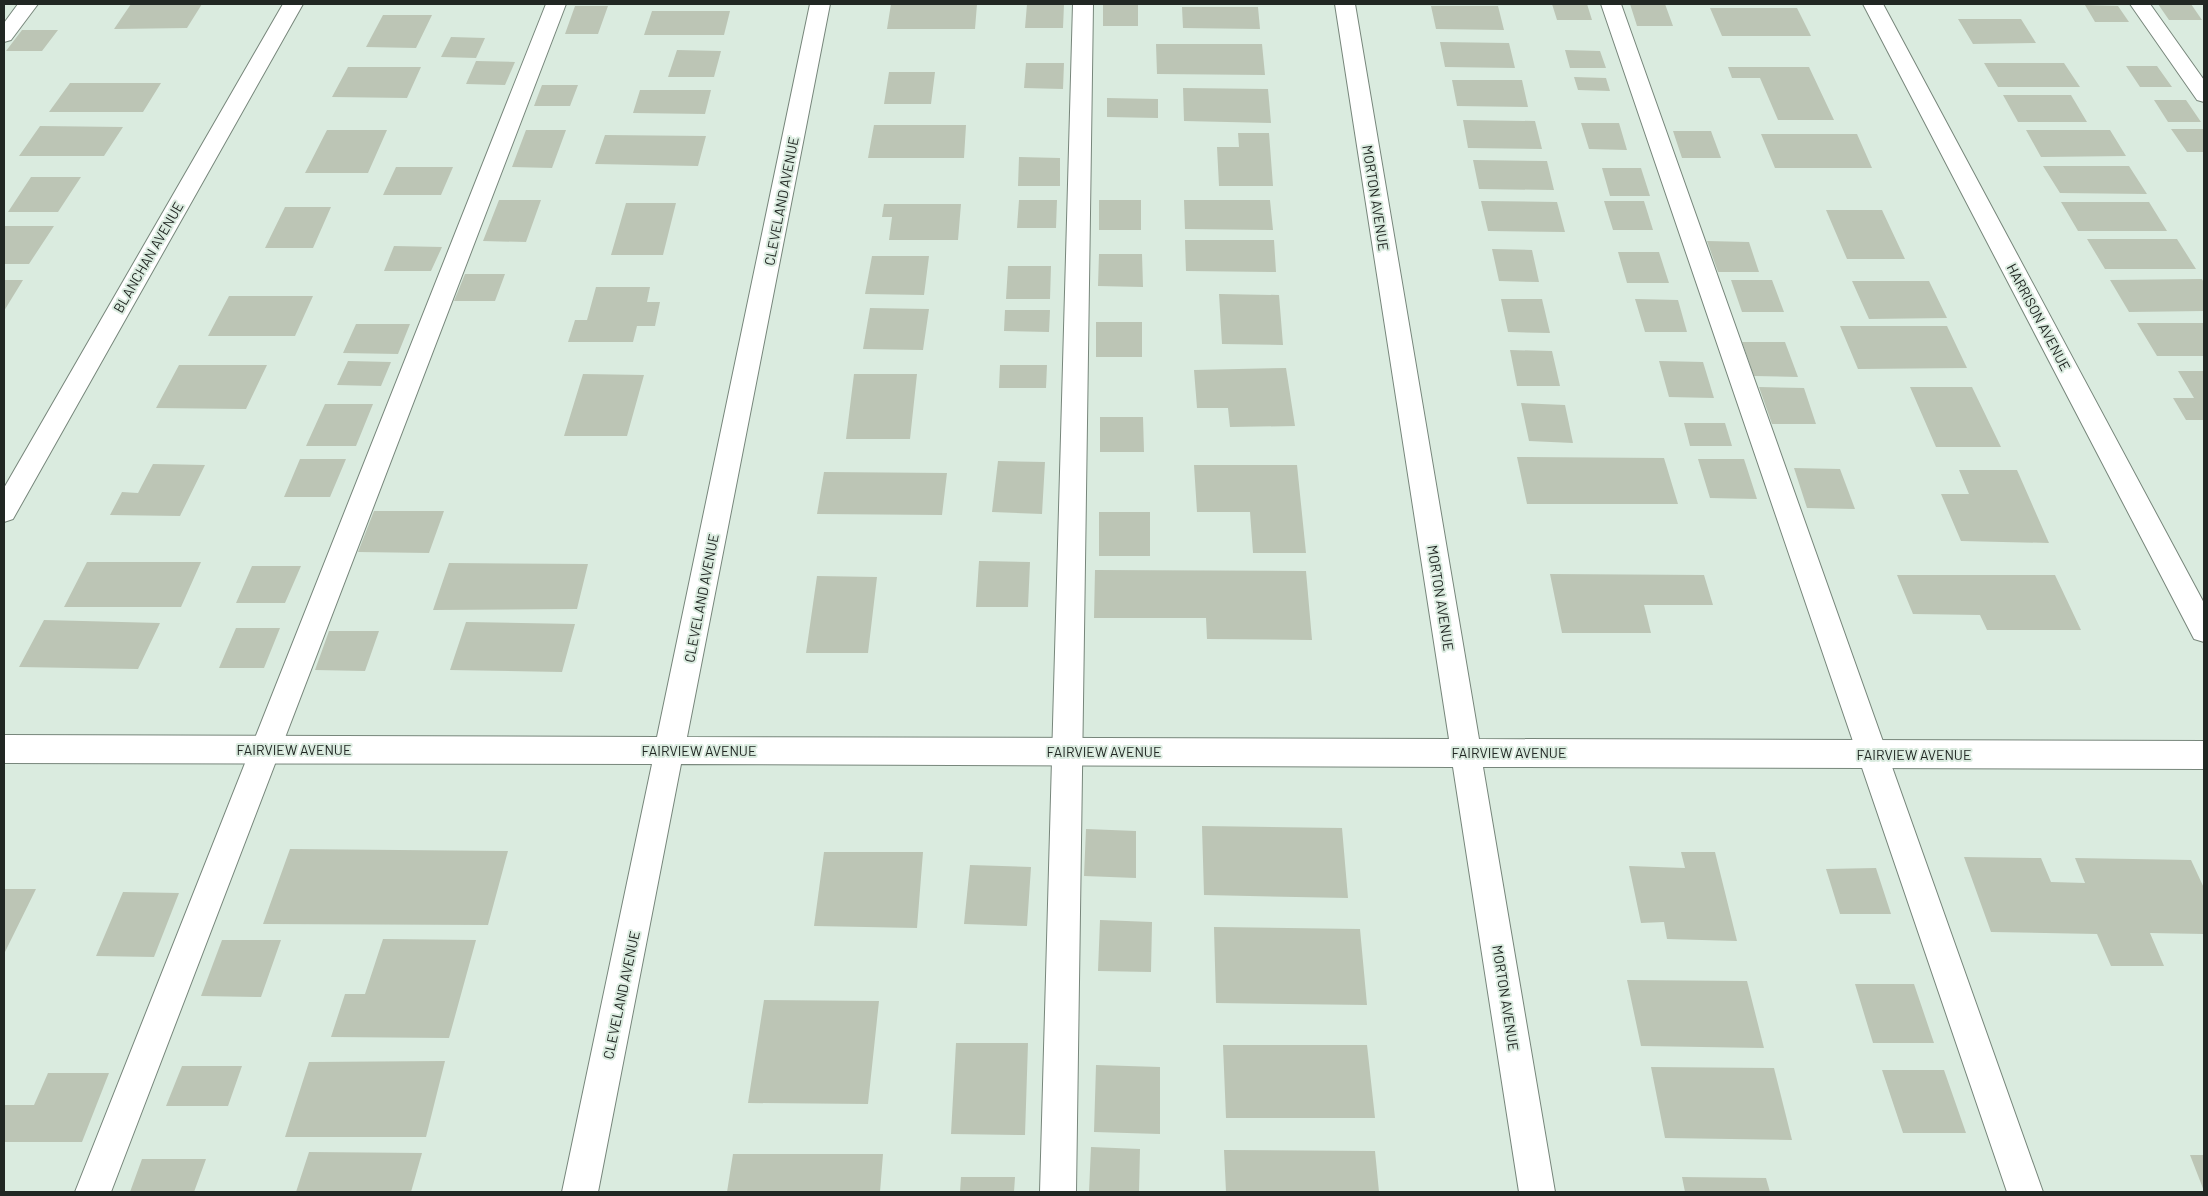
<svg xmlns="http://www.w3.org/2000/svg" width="2208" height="1196" font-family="Barlow,sans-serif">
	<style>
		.building { fill: #bcc5b5 }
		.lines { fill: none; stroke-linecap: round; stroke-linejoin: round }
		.lane-casing { stroke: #77867b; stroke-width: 2 }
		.street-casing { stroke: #77867b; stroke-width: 2 }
		.lane { fill: #fff; fill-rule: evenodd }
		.street { fill: #fff; fill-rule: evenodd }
		.labels { text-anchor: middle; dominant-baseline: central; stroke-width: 4; stroke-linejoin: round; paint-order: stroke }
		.street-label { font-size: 14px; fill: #212723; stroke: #daebdf }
	</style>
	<rect width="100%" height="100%" fill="#daebdf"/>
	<!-- building -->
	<path class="building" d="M 131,4 L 202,4 L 187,28 L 114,29 Z
		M 891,4 L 977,4 L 975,29 L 887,29 Z
		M 1027,4 L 1064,4 L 1063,28 L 1025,28 Z
		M 1103,4 L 1138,4 L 1138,26 L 1103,26 Z
		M 1552,4 L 1587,4 L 1592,20 L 1557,20 Z
		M 1630,4 L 1665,4 L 1673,26 L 1637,26 Z
		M 2158,4 L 2191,4 L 2202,20 L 2169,20 Z
		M 2085,5 L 2118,6 L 2129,22 L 2095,22 Z
		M 575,6 L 608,6 L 598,34 L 565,34 Z
		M 1431,6 L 1498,6 L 1504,30 L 1436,29 Z
		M 1182,7 L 1258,7 L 1260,29 L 1183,28 Z
		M 1710,8 L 1797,8 L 1811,36 L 1722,36 Z
		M 652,11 L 730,11 L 724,35 L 644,35 Z
		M 383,15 L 432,15 L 416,48 L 366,47 Z
		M 1958,19 L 2021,19 L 2036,43 L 1973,44 Z
		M 22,30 L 58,30 L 42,51 L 6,51 Z
		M 451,37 L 485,38 L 476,58 L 441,57 Z
		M 1440,42 L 1509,43 L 1515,68 L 1445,67 Z
		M 1156,44 L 1262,44 L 1265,75 L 1157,74 Z
		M 677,50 L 721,51 L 714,77 L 668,77 Z
		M 1565,50 L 1600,51 L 1606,68 L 1570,68 Z
		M 476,61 L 515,62 L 505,85 L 466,84 Z
		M 1026,63 L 1064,63 L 1063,89 L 1024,88 Z
		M 1984,63 L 2064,63 L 2080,87 L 1998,87 Z
		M 2126,66 L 2157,66 L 2172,87 L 2140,87 Z
		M 348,67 L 421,67 L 407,98 L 332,97 Z
		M 1728,67 L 1809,67 L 1834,120 L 1778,120 L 1760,78 L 1732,78 Z
		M 889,72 L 935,72 L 931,104 L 884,104 Z
		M 1574,77 L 1606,78 L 1610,91 L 1578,90 Z
		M 1452,80 L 1522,80 L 1528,107 L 1457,106 Z
		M 70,83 L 161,83 L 143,112 L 49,112 Z
		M 542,85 L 578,85 L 570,106 L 534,106 Z
		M 1183,88 L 1268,89 L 1271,123 L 1184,121 Z
		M 640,90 L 711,90 L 705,114 L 633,113 Z
		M 2003,95 L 2071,95 L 2087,122 L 2018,122 Z
		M 1107,98 L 1158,99 L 1158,118 L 1107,117 Z
		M 2154,100 L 2186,100 L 2201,122 L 2168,122 Z
		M 1463,120 L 1535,121 L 1542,149 L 1468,148 Z
		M 1581,123 L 1619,123 L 1627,150 L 1589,149 Z
		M 874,125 L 966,125 L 964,158 L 868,158 Z
		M 40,126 L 123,127 L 104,156 L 19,156 Z
		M 2171,129 L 2204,129 L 2204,152 L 2187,152 Z
		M 327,130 L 387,130 L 368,173 L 305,173 Z
		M 526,130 L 566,130 L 552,168 L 512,167 Z
		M 2026,130 L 2110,130 L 2126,156 L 2041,157 Z
		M 1673,131 L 1711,131 L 1721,158 L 1682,158 Z
		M 1238,133 L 1269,133 L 1273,186 L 1219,186 L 1217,147 L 1239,147 Z
		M 1761,134 L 1857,134 L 1872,168 L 1775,168 Z
		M 605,135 L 706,136 L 698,166 L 595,164 Z
		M 1019,157 L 1060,158 L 1060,186 L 1018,186 Z
		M 1473,160 L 1547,161 L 1554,190 L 1479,189 Z
		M 2043,166 L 2129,166 L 2147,194 L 2060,193 Z
		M 396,167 L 453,167 L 441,195 L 383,195 Z
		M 1602,168 L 1641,168 L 1650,196 L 1610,196 Z
		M 31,177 L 81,177 L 58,212 L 8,212 Z
		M 499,200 L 541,200 L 526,242 L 483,241 Z
		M 1019,200 L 1057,200 L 1056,228 L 1017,228 Z
		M 1099,200 L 1141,200 L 1141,230 L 1099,230 Z
		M 1184,200 L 1270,200 L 1273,230 L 1185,229 Z
		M 1481,201 L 1557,202 L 1565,232 L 1488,231 Z
		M 1604,201 L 1644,201 L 1653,230 L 1613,230 Z
		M 2061,202 L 2149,202 L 2167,231 L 2078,231 Z
		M 626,203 L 676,203 L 663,255 L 611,255 Z
		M 884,204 L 961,204 L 958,240 L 889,240 L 892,217 L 882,217 Z
		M 285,207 L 331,207 L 313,248 L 265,248 Z
		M 1826,210 L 1882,210 L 1905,259 L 1847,259 Z
		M 4,226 L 54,226 L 29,264 L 4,264 Z
		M 2087,239 L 2177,239 L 2196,269 L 2105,269 Z
		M 1185,240 L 1274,240 L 1276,272 L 1186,271 Z
		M 1707,241 L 1749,242 L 1759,272 L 1718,272 Z
		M 394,246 L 442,247 L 431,271 L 384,271 Z
		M 1492,249 L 1532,250 L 1539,282 L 1499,281 Z
		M 1618,252 L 1659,252 L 1669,283 L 1627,283 Z
		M 1099,254 L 1142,254 L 1143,287 L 1098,286 Z
		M 872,256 L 929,256 L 924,295 L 865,294 Z
		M 1008,266 L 1051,266 L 1050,299 L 1006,299 Z
		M 465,274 L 505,274 L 495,301 L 454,301 Z
		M 2202,279 L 2204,283 L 2204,311 L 2129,312 L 2110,280 Z
		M 4,280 L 23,280 L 4,311 Z
		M 1731,280 L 1772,280 L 1784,312 L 1742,312 Z
		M 1852,281 L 1929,281 L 1947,318 L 1869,319 Z
		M 596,287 L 650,287 L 647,302 L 660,302 L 655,326 L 637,326 L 633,342 L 568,342 L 575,320 L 587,320 Z
		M 1219,294 L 1279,295 L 1283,345 L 1222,344 Z
		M 229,296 L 313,296 L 295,336 L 208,336 Z
		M 1501,299 L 1542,299 L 1550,333 L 1508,332 Z
		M 1635,299 L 1678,300 L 1687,332 L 1645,332 Z
		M 870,308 L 929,309 L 923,350 L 863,349 Z
		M 1005,310 L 1050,310 L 1049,332 L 1004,331 Z
		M 1096,322 L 1142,322 L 1142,357 L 1096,357 Z
		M 2137,323 L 2204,323 L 2204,356 L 2157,356 Z
		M 356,324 L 410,324 L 398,354 L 343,353 Z
		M 1840,326 L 1947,326 L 1967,368 L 1858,369 Z
		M 1742,342 L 1785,342 L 1798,377 L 1754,376 Z
		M 1510,350 L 1552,351 L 1560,386 L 1517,386 Z
		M 348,361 L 391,362 L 381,386 L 337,385 Z
		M 1659,361 L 1703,362 L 1714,398 L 1669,397 Z
		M 179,365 L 267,365 L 246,409 L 156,408 Z
		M 1000,365 L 1047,365 L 1046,388 L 999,388 Z
		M 1286,368 L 1295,426 L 1230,427 L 1228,408 L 1197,408 L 1194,370 Z
		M 2178,371 L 2204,371 L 2204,420 L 2186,420 L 2173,398 L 2194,398 Z
		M 583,374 L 644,375 L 627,436 L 564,436 Z
		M 854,374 L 917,374 L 910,439 L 846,439 Z
		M 1759,387 L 1804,388 L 1816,424 L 1772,424 Z
		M 1910,387 L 1972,387 L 2001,447 L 1936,447 Z
		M 1521,403 L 1565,405 L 1573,443 L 1529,441 Z
		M 325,404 L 373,404 L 356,446 L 306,446 Z
		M 1100,417 L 1143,417 L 1144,452 L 1100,452 Z
		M 1684,423 L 1725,423 L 1732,446 L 1690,446 Z
		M 1517,457 L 1664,458 L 1678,504 L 1527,504 Z
		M 300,459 L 346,459 L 330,497 L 284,497 Z
		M 1698,459 L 1744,459 L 1757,499 L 1710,498 Z
		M 998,461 L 1045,462 L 1042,514 L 992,512 Z
		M 153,464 L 205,465 L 180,516 L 110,515 L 122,492 L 138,493 Z
		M 1194,465 L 1297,465 L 1306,553 L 1253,553 L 1250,512 L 1197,512 Z
		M 1794,468 L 1840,469 L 1855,509 L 1807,508 Z
		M 1959,470 L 2017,470 L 2049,543 L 1961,541 L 1941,494 L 1969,494 Z
		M 824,472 L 947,473 L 942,515 L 817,514 Z
		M 374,511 L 444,511 L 429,553 L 358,552 Z
		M 1099,512 L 1150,512 L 1150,556 L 1099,556 Z
		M 979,561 L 1030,562 L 1028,607 L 976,607 Z
		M 87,562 L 201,562 L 181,607 L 64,607 Z
		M 449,563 L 588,564 L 577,609 L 433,610 Z
		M 252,566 L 301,566 L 285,603 L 236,603 Z
		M 1095,570 L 1306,571 L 1312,640 L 1207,639 L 1206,618 L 1094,618 Z
		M 1550,574 L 1704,575 L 1713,605 L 1644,605 L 1651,633 L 1562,633 Z
		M 1897,575 L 2055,575 L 2081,630 L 1987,630 L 1980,615 L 1913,614 Z
		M 817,576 L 877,577 L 868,653 L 806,653 Z
		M 44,620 L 160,623 L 138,669 L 19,667 Z
		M 466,622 L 575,624 L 562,672 L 450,670 Z
		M 236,628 L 280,628 L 264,668 L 219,668 Z
		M 329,631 L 379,631 L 365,671 L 315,670 Z
		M 1202,826 L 1342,828 L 1348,898 L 1204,895 Z
		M 1086,829 L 1136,831 L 1136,878 L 1084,876 Z
		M 290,849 L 508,851 L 488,925 L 263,924 Z
		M 824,852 L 923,852 L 917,928 L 814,926 Z
		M 1681,852 L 1715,852 L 1737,941 L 1667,939 L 1664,922 L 1641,923 L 1629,866 L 1685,868 Z
		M 1964,857 L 2041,858 L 2051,882 L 2085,883 L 2075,858 L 2191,860 L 2204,888 L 2204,934 L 2150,933 L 2164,966 L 2111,966 L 2097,934 L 1991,932 Z
		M 970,865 L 1031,867 L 1027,926 L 964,924 Z
		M 1876,868 L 1891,914 L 1840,914 L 1826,869 Z
		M 4,889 L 36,889 L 5,952 L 4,952 Z
		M 123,892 L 179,893 L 154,957 L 96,956 Z
		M 1100,920 L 1152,922 L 1151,972 L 1098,971 Z
		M 1214,927 L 1360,929 L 1367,1005 L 1216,1003 Z
		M 383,939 L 476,940 L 449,1038 L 331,1037 L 345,994 L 365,994 Z
		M 222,940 L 281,940 L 261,997 L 201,996 Z
		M 1627,980 L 1747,981 L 1764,1048 L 1641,1046 Z
		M 1855,984 L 1914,984 L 1934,1043 L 1873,1043 Z
		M 764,1000 L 879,1001 L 868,1104 L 748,1103 Z
		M 956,1043 L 1028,1043 L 1025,1135 L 951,1134 Z
		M 1223,1045 L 1367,1045 L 1375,1118 L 1226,1118 Z
		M 445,1061 L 426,1137 L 285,1137 L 309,1062 Z
		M 1096,1065 L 1160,1067 L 1160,1134 L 1094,1132 Z
		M 182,1066 L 242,1066 L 228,1106 L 166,1106 Z
		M 1651,1067 L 1774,1068 L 1792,1140 L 1665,1138 Z
		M 1882,1070 L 1944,1070 L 1966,1133 L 1903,1133 Z
		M 48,1073 L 109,1073 L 82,1142 L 4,1142 L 4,1105 L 34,1105 Z
		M 1091,1147 L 1140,1149 L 1139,1192 L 1089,1192 Z
		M 1224,1150 L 1375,1151 L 1379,1192 L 1226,1192 Z
		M 309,1152 L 422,1153 L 411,1192 L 296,1192 Z
		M 733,1154 L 883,1154 L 880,1192 L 727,1192 Z
		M 2190,1155 L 2204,1155 L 2204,1191 Z
		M 142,1159 L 206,1159 L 194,1192 L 130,1192 Z
		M 961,1177 L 1015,1177 L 1014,1192 L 960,1192 Z
		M 1682,1177 L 1766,1178 L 1770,1192 L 1685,1192 Z"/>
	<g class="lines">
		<defs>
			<path id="lane" d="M 18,4 L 38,4 L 11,40 L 4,42 L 4,23 Z
				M 546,4 L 566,4 L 111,1192 L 75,1192 Z
				M 1073,4 L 1093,4 L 1076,1192 L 1040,1192 Z
				M 1601,4 L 1621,4 L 2043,1192 L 2007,1192 Z
				M 2130,4 L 2150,4 L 2204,80 L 2204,102 L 2197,100 Z"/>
			<path id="street" d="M 283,4 L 303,4 L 13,519 L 4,522 L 4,488 Z
				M 810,4 L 830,4 L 687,737 L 1449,739 L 1335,4 L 1355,4 L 1479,739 L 2204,741 L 2204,769 L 1483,767 L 1555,1192 L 1519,1192 L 1453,767 L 681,764 L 598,1192 L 562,1192 L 652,764 L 4,763 L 4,735 L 657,737 Z
				M 1863,4 L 1883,4 L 2204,603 L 2204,642 L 2194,639 Z"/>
		</defs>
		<!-- lane casing -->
		<use href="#lane" class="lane-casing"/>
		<!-- street casing -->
		<use href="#street" class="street-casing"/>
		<!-- lane -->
		<use href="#lane" class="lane"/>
		<!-- street -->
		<use href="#street" class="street"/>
	</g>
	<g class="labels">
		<!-- street labels -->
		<g class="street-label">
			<text transform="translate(1376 198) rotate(81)">MORTON AVENUE</text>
			<text transform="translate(781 201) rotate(-79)">CLEVELAND AVENUE</text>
			<text transform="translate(148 257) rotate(-60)">BLANCHAN AVENUE</text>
			<text transform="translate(2039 317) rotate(62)">HARRISON AVENUE</text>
			<text transform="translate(701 598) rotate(-79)">CLEVELAND AVENUE</text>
			<text transform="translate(1441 598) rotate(81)">MORTON AVENUE</text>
			<text x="294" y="749">FAIRVIEW AVENUE</text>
			<text x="699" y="750">FAIRVIEW AVENUE</text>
			<text x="1104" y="751">FAIRVIEW AVENUE</text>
			<text x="1509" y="752">FAIRVIEW AVENUE</text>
			<text x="1914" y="754">FAIRVIEW AVENUE</text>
			<text transform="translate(621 995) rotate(-78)">CLEVELAND AVENUE</text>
			<text transform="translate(1506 998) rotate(81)">MORTON AVENUE</text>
		</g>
	</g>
	<!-- border -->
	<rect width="2208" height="1196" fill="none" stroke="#212723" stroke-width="10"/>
</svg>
